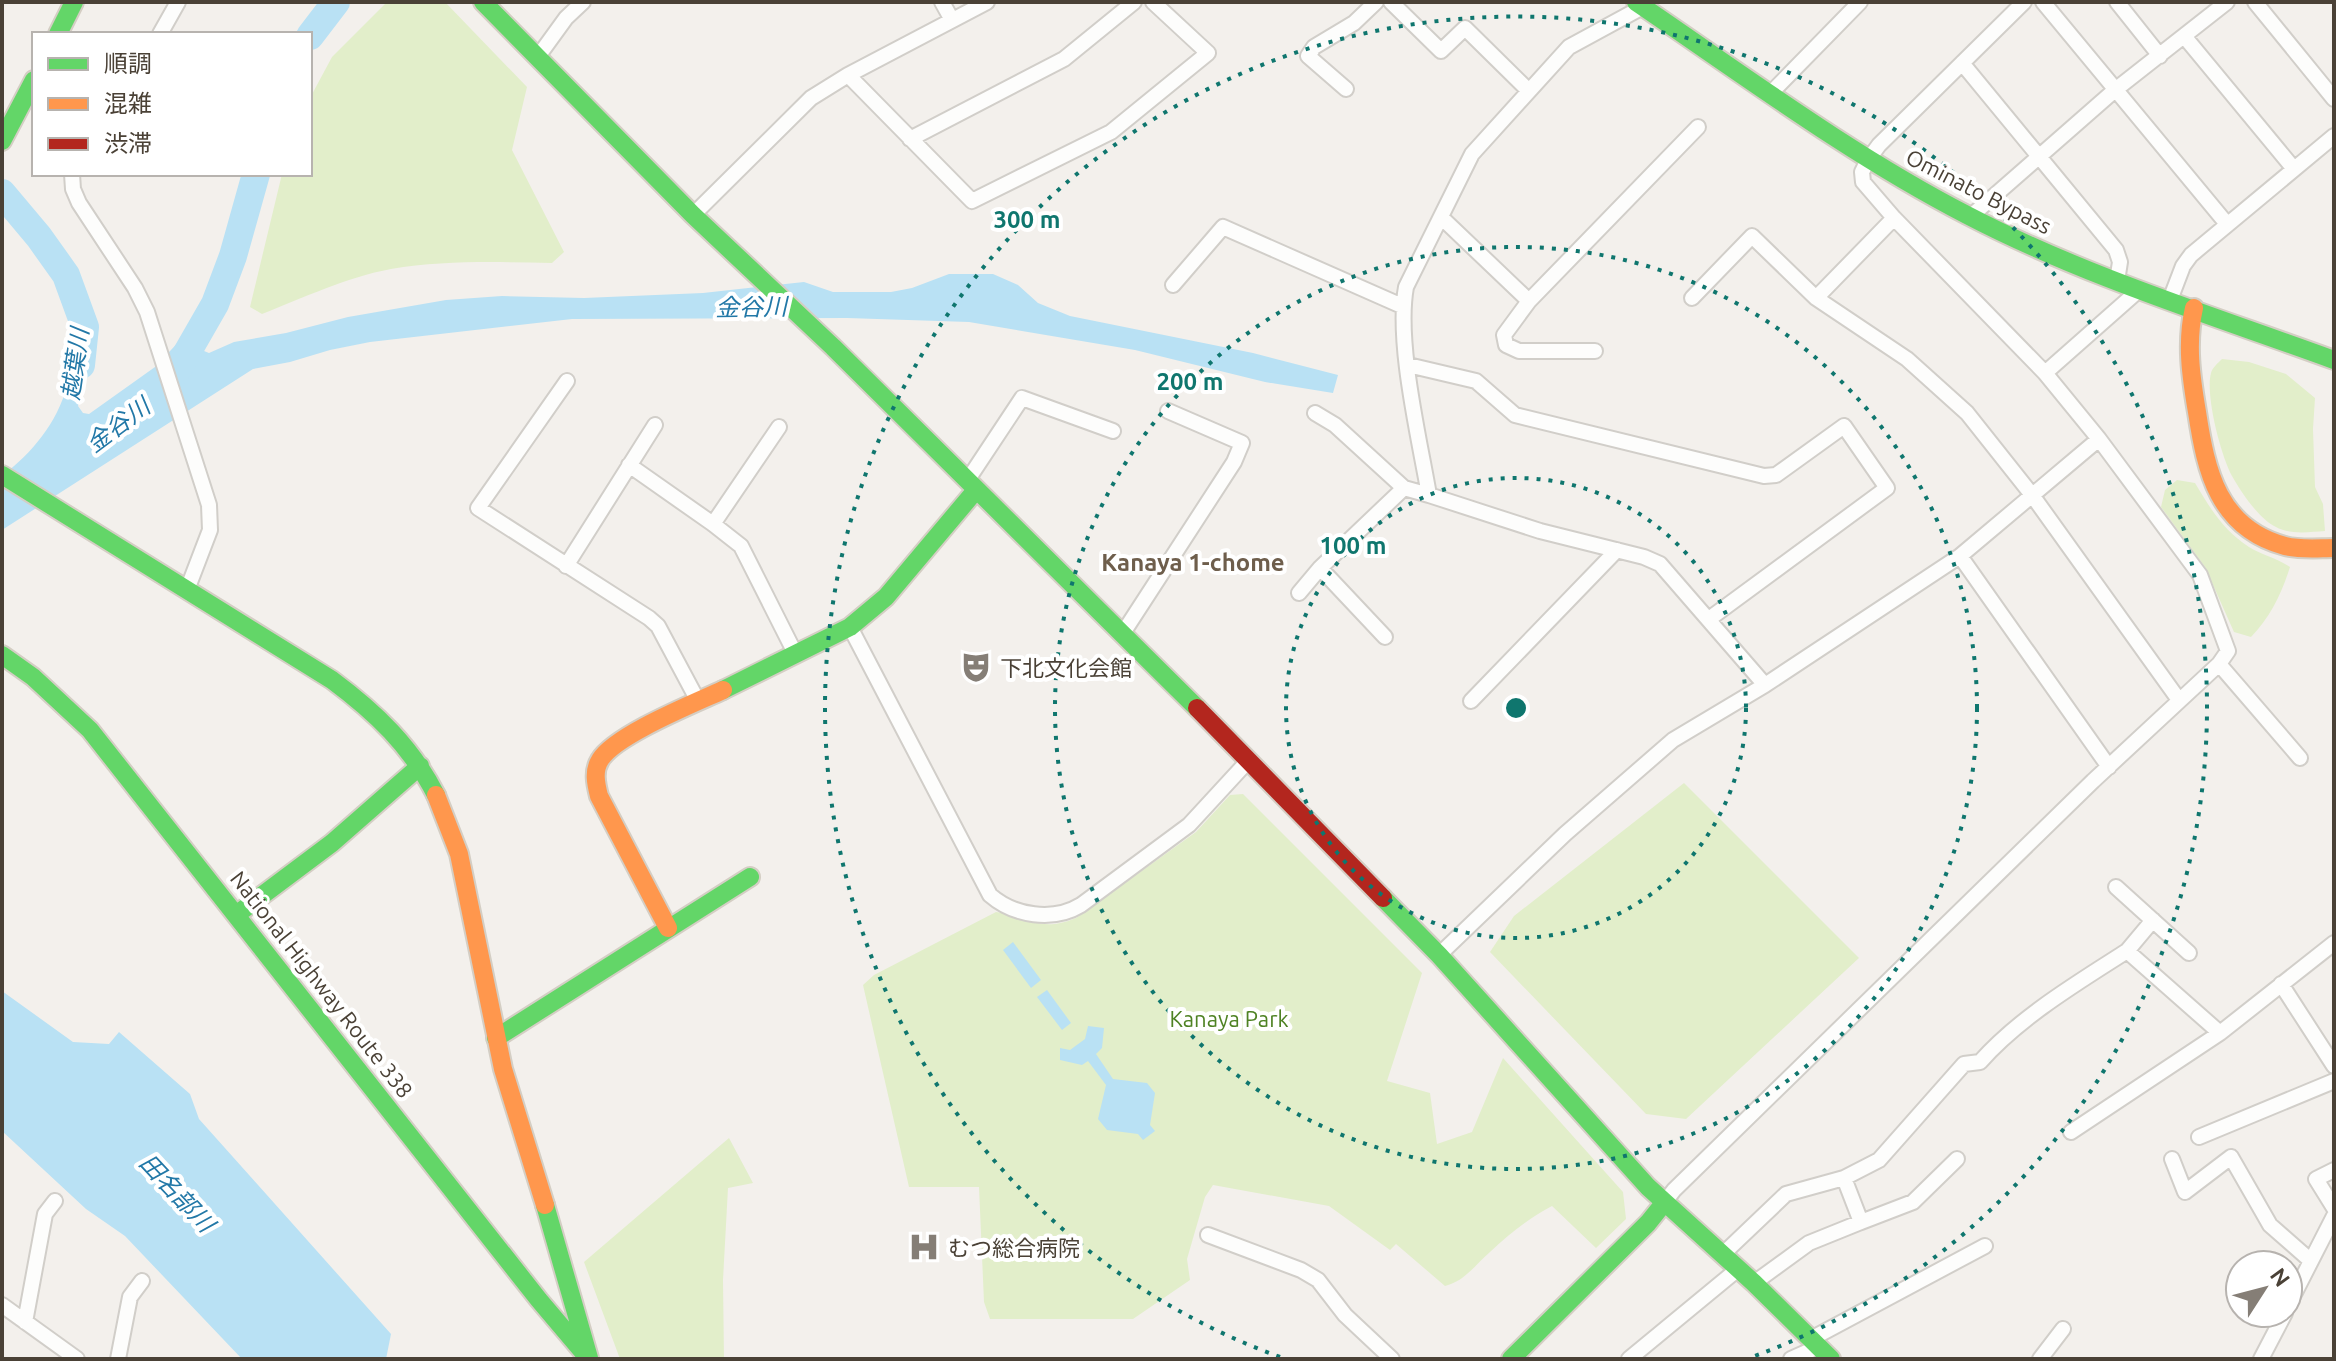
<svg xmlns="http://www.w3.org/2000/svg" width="2336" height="1361" font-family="Ubuntu,'Noto Sans JP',sans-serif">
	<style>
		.green { fill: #e2eeca }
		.water { fill: #b9e1f4 }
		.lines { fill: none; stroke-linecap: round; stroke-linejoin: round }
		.river { stroke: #b9e1f4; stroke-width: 28 }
		.street-casing { stroke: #d1cec9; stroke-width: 18 }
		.fast-casing { stroke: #d4cec4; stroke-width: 22 }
		.slow-casing { stroke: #d4cec4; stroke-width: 22 }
		.jam-casing { stroke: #d4cec4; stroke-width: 22 }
		.street { stroke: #fdfdfc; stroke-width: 14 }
		.fast { stroke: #63d668; stroke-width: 18 }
		.slow { stroke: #ff974d; stroke-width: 18 }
		.jam { stroke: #b3261e; stroke-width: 18 }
		.ring { fill: none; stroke: #0f766e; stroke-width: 4; stroke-dasharray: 4 8 }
		.labels { text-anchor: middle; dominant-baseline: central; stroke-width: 8; stroke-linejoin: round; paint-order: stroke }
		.street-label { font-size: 22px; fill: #4a4136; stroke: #fff }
		.poi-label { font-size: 22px; fill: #4a4136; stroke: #fff; text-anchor: start }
		.park-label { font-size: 22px; fill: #4e8223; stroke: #fff }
		.water-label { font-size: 24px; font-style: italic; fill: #2278a7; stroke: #fff }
		.neighbourhood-label { font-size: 24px; font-weight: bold; fill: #6e5e4c; stroke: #fff }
		.centre { fill: #0f766e; stroke: #fff; stroke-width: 4 }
		.ring-label { font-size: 24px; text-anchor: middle; font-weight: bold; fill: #0f766e; stroke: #fff; stroke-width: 8; stroke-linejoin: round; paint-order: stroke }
	</style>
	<rect width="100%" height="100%" fill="#f3f0ec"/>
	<!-- green -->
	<path class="green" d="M 387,2 L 445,2 L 527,87 L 512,150 L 564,252 L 552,263 C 499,262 444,260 391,269 C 347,277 303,298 262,314 L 250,307 L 282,174 L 310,174 L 310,98 L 332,57 Z
		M 2222,359 L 2249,362 L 2286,374 L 2315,398 L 2313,429 L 2315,487 L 2323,504 L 2325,531 C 2310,532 2290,535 2276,527 C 2259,519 2241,492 2232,476 C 2221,456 2205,395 2211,373 C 2212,368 2218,363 2222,359 Z
		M 2177,480 L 2195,483 C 2210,508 2223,530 2249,547 C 2262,555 2277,558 2290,567 C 2281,595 2271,616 2251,637 L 2234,632 L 2205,567 L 2161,507 L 2165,490 Z
		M 1684,783 L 1859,958 L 1686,1119 L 1646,1114 L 1490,952 L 1514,916 Z
		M 1243,794 L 1422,973 L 1387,1081 L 1430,1093 L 1437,1144 L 1472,1132 L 1503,1058 L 1623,1192 L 1626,1219 L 1596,1248 L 1552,1206 C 1529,1218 1509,1234 1490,1252 C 1475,1265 1465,1281 1445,1286 L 1396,1244 L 1390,1250 L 1329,1206 L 1213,1185 L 1205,1197 L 1187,1259 L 1190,1280 L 1133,1319 L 990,1319 L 984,1302 L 979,1187 L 909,1187 L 863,985 L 874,975 L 996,912 C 1031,917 1040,933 1076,918 L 1196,832 L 1230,795 Z
		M 729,1138 L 753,1183 L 728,1188 L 723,1280 L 724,1359 L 620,1359 L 584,1262 Z"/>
	<!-- water -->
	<path class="water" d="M 949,274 L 993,274 L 1018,285 L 1038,303 L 1070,316 L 1253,353 L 1338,375 L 1333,393 L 1265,382 L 1135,350 L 969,322 L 847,318 L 572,319 L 370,342 L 330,350 L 290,362 L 253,369 L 2,530 L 2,476 C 32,453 57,423 67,386 C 73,367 72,343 85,327 L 91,344 L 78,406 L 83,413 L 89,414 L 155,367 L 186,334 L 199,349 L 209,353 L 234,342 L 286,333 L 348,317 L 446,300 L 502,296 L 584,298 L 703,293 L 804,282 L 833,292 L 891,292 L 912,288 Z
		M 1013,942 L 1041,980 L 1031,988 L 1003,950 Z
		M 1047,990 L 1071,1023 L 1062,1030 L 1037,997 Z
		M 2,991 L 73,1042 L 109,1044 L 119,1032 L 190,1094 L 199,1119 L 391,1334 L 386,1359 L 242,1359 L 125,1236 L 86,1209 L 2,1131 Z
		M 1088,1026 L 1104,1028 L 1102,1048 L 1096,1054 L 1113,1079 L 1147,1083 L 1155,1093 L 1150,1125 L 1155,1131 L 1143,1140 L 1138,1134 L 1107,1130 L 1098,1119 L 1106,1085 L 1088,1061 L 1082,1065 L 1060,1060 L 1060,1048 L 1070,1050 L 1085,1039 Z"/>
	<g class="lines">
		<!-- river -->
		<path class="river" d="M 310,36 L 336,2
			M 2,193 L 39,237 L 66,275 L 85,327 L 81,365
			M 176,372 L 215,304 L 233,256 L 256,174"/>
		<defs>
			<path id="street" d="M 942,2 L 952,20
				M 1391,2 L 1441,51 L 1465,28 L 1529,91
				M 2043,2 L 2227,224
				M 2117,2 L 2160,56
				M 2255,2 L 2334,99
				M 160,34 L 178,2
				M 2184,36 L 2294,169
				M 537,58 L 566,18 L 583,2
				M 1962,63 L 2116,250 L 2120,262 L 2117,281
				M 848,75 L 972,201 L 1111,132 L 1208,53 L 1153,2
				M 1346,89 L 1308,56 L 1314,47 L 1354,23 L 1376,2
				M 1770,94 L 1860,2
				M 910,139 L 1064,59 L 1134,2
				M 72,174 L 73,189 L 79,203 L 135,288 L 147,312 L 209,505 L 210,530 L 187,590
				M 693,215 L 811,98 L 848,75 L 987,2
				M 1970,217 L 2115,90 L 2227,2
				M 1442,218 L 1529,301
				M 1894,218 L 1816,298 L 1907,359 L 1967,413 L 2032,495 L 2179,700
				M 1173,285 L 1223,227 L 1402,306
				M 1692,298 L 1752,236 L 1816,298
				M 2170,300 L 2183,266 L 2191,255 L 2334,136
				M 1595,351 L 1519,351 L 1506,345 L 1504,335 L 1529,301 L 1698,127
				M 1408,365 L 1476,381 L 1515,415 L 1764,476 L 1776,475 L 1844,426 L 1887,488 L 1709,619
				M 2045,373 L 2139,290
				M 567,381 L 478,508 L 649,618 L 658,626 L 698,701
				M 1315,413 L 1335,425 L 1404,488 L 1429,495 L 1540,531 L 1644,557 L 1660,564 L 1765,685
				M 629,465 L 713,524 L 741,546 L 796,655
				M 967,481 L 1022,398 L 1113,431
				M 1429,495 C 1419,437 1396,342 1406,287 L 1472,154 L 1569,47 L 1648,4
				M 713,524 L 779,427
				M 1960,556 L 2109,767
				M 566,566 L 655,425
				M 1320,568 L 1385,637
				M 1299,593 L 1320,568 L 1404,488
				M 850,627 L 990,895 C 1014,916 1053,922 1081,905 L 1189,825 L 1248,761
				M 1123,633 L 1234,462 L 1242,443 L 1168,411
				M 2219,664 L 2300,758
				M 1471,701 L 1617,550
				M 2116,887 L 2189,953
				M 2127,951 L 2153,920
				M 1439,955 L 1565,834 L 1673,740 L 1765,685 L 1960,556 L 2099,439
				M 2281,984 L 2334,1066
				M 2071,1132 L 2220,1033
				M 2199,1137 L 2334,1081
				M 2172,1159 L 2185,1192 L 2231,1157 L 2270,1225 L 2311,1261
				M 2334,1170 L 2316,1179 L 2334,1208
				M 1664,1203 L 1674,1190 L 2093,781 L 2219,664 L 2228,651 L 2200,575 L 2099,439 L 2045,373 L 1894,218 L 1863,182 L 1862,172 L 1868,160 L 1879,145 L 2024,2
				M 1861,1222 L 1913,1202 L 1957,1159
				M 1208,1235 L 1301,1270 L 1318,1280 L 1345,1315 L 1392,1359
				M 1722,1255 L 1786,1194 L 1844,1178 L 1879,1160 L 1964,1064 L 1980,1062 C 2020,1017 2077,983 2127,951 L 2220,1033 L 2334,943
				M 1754,1283 L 1809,1243 L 1861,1222 L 1844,1178
				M 2,1305 L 77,1359
				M 2288,1306 L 2334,1216
				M 25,1322 L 45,1214 L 55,1201
				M 1809,1340 L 1985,1246
				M 118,1359 L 130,1297 L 142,1281
				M 1629,1359 L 1738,1269
				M 1791,1359 L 1818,1347
				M 2040,1359 L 2063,1329
				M 2261,1359 L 2285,1313"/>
			<path id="fast" d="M 483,2 L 693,215 L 833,347 L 1197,708
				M 1636,2 C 1745,76 1851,155 1967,215 C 2084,276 2211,315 2334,360
				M 58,34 L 74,2
				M 2,141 L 34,80
				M 2,475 L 332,680 C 375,712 411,746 436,795
				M 2,655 L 33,677 L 90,730 L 539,1300 L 589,1359
				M 723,690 L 850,627 L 886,597 L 976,490
				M 1383,898 L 1439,955 L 1648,1187 L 1754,1283 L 1831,1359
				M 236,915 L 332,843 L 420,766
				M 496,1038 L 750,877
				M 545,1205 L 589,1358
				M 1511,1359 L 1648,1223 L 1664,1203"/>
			<path id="slow" d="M 2194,308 C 2186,343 2191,377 2197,412 C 2206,471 2218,528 2285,546 C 2300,550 2319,548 2334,548
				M 436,795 L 459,854 L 503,1069 L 545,1205
				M 668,928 L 599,796 C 596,784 593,771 600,760 C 615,735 695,703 723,690"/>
			<path id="jam" d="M 1197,708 L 1383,898"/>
		</defs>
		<!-- street casing -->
		<use href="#street" class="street-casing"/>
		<!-- fast casing -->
		<use href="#fast" class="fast-casing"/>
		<!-- slow casing -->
		<use href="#slow" class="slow-casing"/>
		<!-- jam casing -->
		<use href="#jam" class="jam-casing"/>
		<!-- street -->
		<use href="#street" class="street"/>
		<!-- fast -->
		<use href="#fast" class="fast"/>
		<!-- slow -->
		<use href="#slow" class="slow"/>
		<!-- jam -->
		<use href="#jam" class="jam"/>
	</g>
	<!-- distance rings -->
	<g class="ring">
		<circle cx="1516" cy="708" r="230"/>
		<circle cx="1516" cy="708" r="461"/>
		<path d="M1280 1357A691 691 0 1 1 1752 1357"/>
	</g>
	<!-- icons -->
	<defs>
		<symbol id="theatre-bare" viewBox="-9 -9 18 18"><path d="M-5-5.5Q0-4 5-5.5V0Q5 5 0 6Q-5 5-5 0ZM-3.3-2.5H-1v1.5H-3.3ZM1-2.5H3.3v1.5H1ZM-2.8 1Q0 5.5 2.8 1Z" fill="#857e76" stroke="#fff" stroke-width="2.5" paint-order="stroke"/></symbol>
		<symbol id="hospital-bare" viewBox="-9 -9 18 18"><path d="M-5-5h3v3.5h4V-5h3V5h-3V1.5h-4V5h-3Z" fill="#857e76" stroke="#fff" stroke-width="2.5" paint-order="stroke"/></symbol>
	</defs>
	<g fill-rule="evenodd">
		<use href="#theatre-bare" x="954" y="645" width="44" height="44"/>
		<use href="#hospital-bare" x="902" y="1225" width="44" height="44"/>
	</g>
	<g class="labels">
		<!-- street labels -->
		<g class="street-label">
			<text transform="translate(1979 191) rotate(27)">Ominato Bypass</text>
			<text transform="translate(322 984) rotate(52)">National Highway Route 338</text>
		</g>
		<!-- poi labels -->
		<g class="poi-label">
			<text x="1000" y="667">下北文化会館</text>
			<text x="948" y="1247">むつ総合病院</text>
		</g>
		<!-- park labels -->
		<g class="park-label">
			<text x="1229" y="1018">Kanaya Park</text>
		</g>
		<!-- water labels -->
		<g class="water-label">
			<text transform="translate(751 307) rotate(-1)">金谷川</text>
			<text transform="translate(75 364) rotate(-82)">越葉川</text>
			<text transform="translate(118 425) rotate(-37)">金谷川</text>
			<text transform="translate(177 1193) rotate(47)">田名部川</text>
		</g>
		<!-- neighbourhood labels -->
		<g class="neighbourhood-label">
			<text x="1193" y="562">Kanaya 1-chome</text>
		</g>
	</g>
	<circle cx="1516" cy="708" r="12" class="centre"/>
	<g class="ring-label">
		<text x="1027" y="228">300 m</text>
		<text x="1190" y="390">200 m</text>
		<text x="1353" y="554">100 m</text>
	</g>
	<!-- border -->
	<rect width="2336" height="1361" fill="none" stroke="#4a4136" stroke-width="8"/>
	<!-- legend -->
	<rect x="32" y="32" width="280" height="144" fill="#ffffff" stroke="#b7b3af" stroke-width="2"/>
	<rect x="48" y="58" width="40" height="12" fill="#63d668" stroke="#b7b3af" stroke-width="2"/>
	<text x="104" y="72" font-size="24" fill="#4a4136">順調</text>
	<rect x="48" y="98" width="40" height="12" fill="#ff974d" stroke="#b7b3af" stroke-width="2"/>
	<text x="104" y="112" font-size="24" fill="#4a4136">混雑</text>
	<rect x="48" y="138" width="40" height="12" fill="#b3261e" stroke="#b7b3af" stroke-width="2"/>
	<text x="104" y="152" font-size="24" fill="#4a4136">渋滞</text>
	<!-- north arrow -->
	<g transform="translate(2264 1289) rotate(54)"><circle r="38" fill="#ffffff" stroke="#b7b3af" stroke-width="2"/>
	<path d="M0-6L14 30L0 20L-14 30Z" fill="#857e76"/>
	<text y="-12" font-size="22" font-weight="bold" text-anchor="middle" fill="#4a4136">N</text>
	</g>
</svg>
